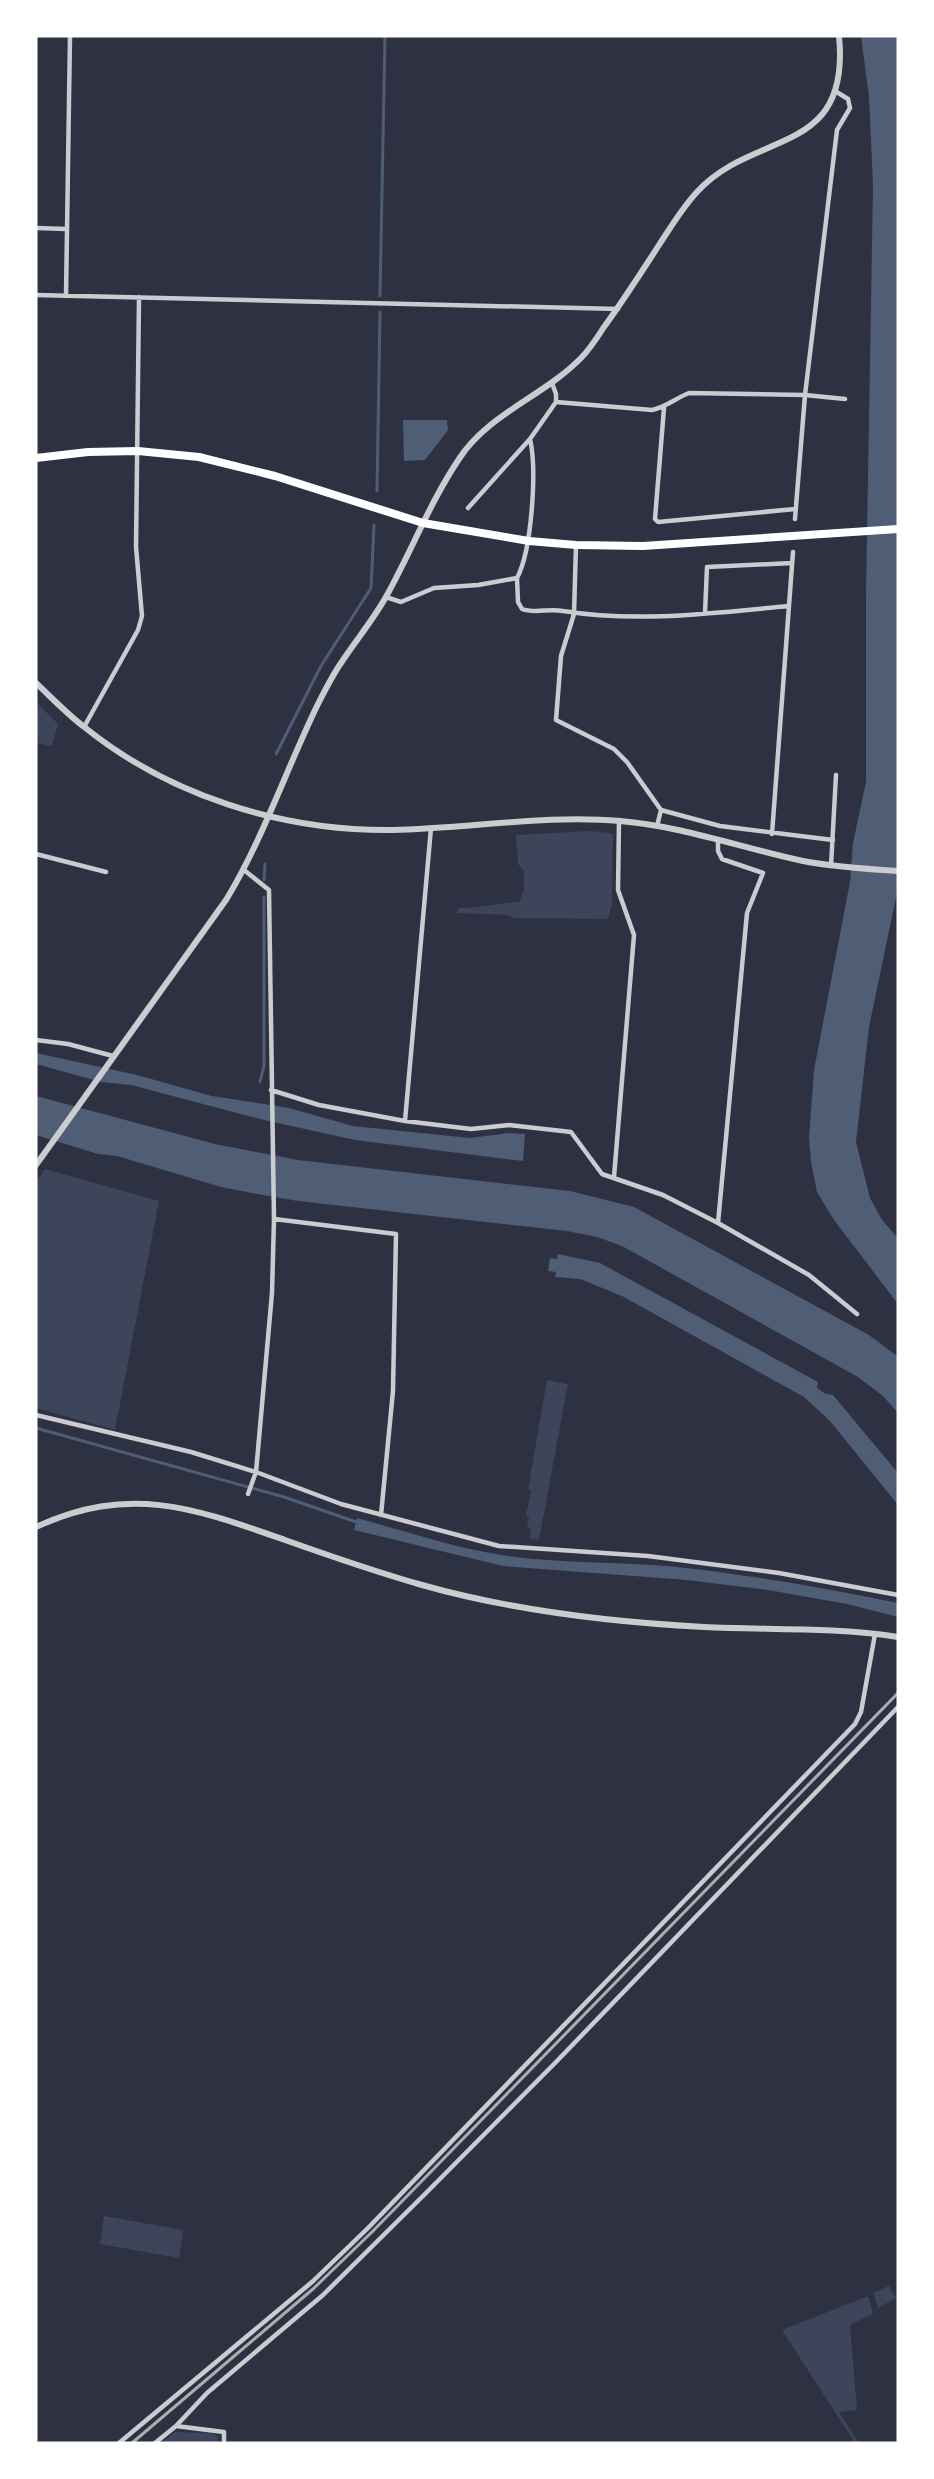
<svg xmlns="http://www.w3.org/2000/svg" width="934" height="2479" font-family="'Varela Round',sans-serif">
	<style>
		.green { fill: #3c4559 }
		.water { fill: #4f5d75 }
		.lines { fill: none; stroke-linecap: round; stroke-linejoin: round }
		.stream { stroke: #4f5d75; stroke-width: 3 }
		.minor { stroke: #caccd0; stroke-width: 4.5 }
		.tertiary { stroke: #caccd0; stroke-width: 6 }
		.primary { stroke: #fff; stroke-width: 8 }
		.rail { stroke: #abadb3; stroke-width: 3 }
	</style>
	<rect width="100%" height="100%" fill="#2d3142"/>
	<!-- green -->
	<path class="green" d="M 36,702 L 58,724 L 52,746 L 36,743 Z
		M 590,831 L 610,833 L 613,835 L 612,905 L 608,919 L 513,918 L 509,915 L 456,913 L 459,908 C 479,908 499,903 519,902 L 524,890 L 524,871 L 518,864 L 516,835 Z
		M 45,1169 L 159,1201 L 115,1430 L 36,1408 L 36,1182 Z
		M 547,1380 L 568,1384 L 539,1540 L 530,1538 L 531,1528 L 527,1527 L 529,1517 L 526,1516 L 531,1490 L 528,1489 Z
		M 104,2216 L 183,2230 L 179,2258 L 100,2244 Z
		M 889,2286 L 896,2298 L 878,2308 L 873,2293 Z
		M 868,2296 L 873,2314 L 850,2325 L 857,2410 L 839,2412 L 859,2443 L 855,2443 L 782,2330 Z
		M 175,2432 L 211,2433 L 217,2436 L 219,2443 L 161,2443 Z"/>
	<!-- water -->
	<path class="water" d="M 861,36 L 898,36 L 898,888 L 869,1027 L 856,1142 L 870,1198 L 882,1220 L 898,1238 L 898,1304 L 834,1220 L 817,1192 L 811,1162 L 809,1137 L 814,1070 L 850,882 L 853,843 L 866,782 L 866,594 L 873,185 L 869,97 Z
		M 403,420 L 447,420 L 448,430 L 425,460 L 404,461 Z
		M 36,1053 L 137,1075 L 212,1096 L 289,1108 L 353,1126 L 470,1138 L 509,1133 L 525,1134 L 523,1161 L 355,1140 L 264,1120 L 131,1085 L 101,1082 L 36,1064 Z
		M 36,1096 L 215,1144 L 298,1160 L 570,1191 L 634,1207 L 869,1335 L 897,1356 L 898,1413 L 883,1396 L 858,1377 L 622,1246 L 597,1237 L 567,1231 L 298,1201 L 257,1194 L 221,1187 L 117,1156 L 98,1154 L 36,1135 Z
		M 558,1254 L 600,1263 L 818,1382 L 817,1388 L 826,1394 L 833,1395 L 898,1473 L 898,1505 L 830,1421 L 804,1397 L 622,1296 L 580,1279 L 555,1277 L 556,1272 L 548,1271 L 550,1258 L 557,1259 Z
		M 357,1518 C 401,1530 446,1545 490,1553 C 549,1564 609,1561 668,1566 C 745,1574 822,1587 898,1603 L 898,1617 L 847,1604 L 768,1590 L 687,1580 L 503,1566 L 354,1530 Z"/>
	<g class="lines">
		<!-- stream -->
		<path class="stream" d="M 380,296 L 385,36
			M 377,491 L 380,312
			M 276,754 L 321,666 L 371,588 L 374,525
			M 264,880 L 265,864
			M 260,1082 L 264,1066 L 264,897
			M 36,1428 L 284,1497 L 359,1523"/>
		<!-- minor -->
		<path class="minor" d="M 36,228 L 66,229
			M 36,295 L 618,309
			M 66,296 L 70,36
			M 556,402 L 652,410 C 666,407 676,398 689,393 L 805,395 L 845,399
			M 664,408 L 655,519 L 658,522 L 795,509
			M 468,508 L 530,439 L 556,402 L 556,394 L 552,383
			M 795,519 L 805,395 L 837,130 L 850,108 L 848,99 L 835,91
			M 576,545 L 574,614 L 561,656 L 556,720 L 614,749 L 627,762 L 661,810 L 657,826
			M 517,578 L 518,602 L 522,609 C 535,614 549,608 563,611 C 638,623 713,613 789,606
			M 386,597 L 401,602 L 434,588 L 478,585 L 517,578 C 532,550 537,469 530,439
			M 705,613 L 707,567 L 792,563
			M 84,727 L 138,630 L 142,616 L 136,547 L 139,297
			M 661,810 L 720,826 L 833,840
			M 772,834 L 793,552
			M 718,840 L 718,851 L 722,859 L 763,873 L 747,913 L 718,1223
			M 36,854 L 106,872
			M 831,866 L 836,775
			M 244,870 L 269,890 L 274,1219 L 272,1293 L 256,1472 L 248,1494
			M 36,1040 L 68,1044 L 113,1056
			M 271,1090 L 319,1105 L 405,1121 L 471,1129 L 509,1125 L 571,1132 L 602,1174 L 663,1195 L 718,1223 L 809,1275 L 857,1314
			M 405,1121 L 431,828
			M 614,1177 L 634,935 L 618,890 L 619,820
			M 274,1219 L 396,1234 L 393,1391 L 381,1515
			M 36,1415 L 191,1452 L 256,1472 L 341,1504 L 499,1546 L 648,1556 L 779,1573 L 898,1595
			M 176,2426 L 224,2432 L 224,2443
			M 119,2443 L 312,2282 L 368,2228 L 855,1724 L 861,1712 L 875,1634
			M 155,2443 L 176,2426 L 207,2393 L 323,2295 L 424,2195 L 556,2062 L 898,1707"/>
		<!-- tertiary -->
		<path class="tertiary" d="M 36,683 C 51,697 66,713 83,726 C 169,796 282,831 392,830 C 468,829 545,814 620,821 C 682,826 742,848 803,861 C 834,867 866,869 898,871
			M 36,1165 L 226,900 C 263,839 286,770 317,706 C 324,692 332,676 341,663 C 356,640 374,619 387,595 C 412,550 430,502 459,459 C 488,414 544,396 581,358 C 590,349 597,338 604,327 C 623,301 641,273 659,245 C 671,227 682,208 697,192 C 754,129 851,158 839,36
			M 36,1527 C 130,1484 194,1508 285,1540 C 330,1556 376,1572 422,1585 C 514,1611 609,1622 704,1627 C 768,1630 834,1627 898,1637"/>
		<!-- primary -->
		<path class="primary" d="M 36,458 L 88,452 L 138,451 L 199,457 L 275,476 L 423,523 L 529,541 L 576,545 L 643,546 L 898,529"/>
		<!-- rail -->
		<path class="rail" d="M 132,2443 L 313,2289 L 372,2232 L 898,1693"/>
	</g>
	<!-- border -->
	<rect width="934" height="2479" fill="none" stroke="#ffffff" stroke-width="75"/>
</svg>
